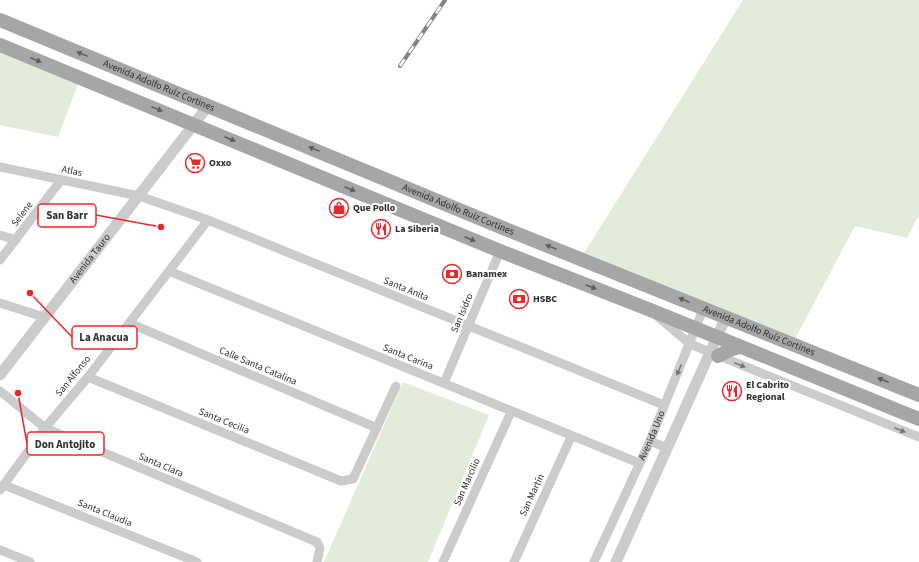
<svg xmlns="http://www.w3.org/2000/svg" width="919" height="562" font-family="'Source Sans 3',sans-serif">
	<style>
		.green { fill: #e3ecdb }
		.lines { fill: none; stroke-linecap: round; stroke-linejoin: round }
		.minor { stroke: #cbcbcb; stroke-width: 9 }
		.tertiary { stroke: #cbcbcb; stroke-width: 11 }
		.primary { stroke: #a6a6a6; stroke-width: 14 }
		.rail-casing { stroke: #838383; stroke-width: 4 }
		.rail { stroke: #fff; stroke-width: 2.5; stroke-dasharray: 8; stroke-linecap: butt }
		.oneway { fill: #5e5e5e }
		.oneway2 { fill: #757575 }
		.labels { text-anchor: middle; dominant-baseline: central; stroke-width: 4; stroke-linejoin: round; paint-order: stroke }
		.street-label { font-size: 10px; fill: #2e2e2e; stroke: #fff }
		.poi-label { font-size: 10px; font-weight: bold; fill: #2e2e2e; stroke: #fff; text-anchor: start }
		.leader { fill: none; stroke: #ec292a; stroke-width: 1.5 }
		.callout-dot { fill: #ec292a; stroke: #fff; stroke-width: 1.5 }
		.callout { fill: #fff; stroke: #ec292a; stroke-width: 1.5 }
		.callout-label { font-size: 11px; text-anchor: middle; font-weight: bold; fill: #2e2e2e }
	</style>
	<rect width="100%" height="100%" fill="#fff"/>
	<!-- green -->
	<path class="green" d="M 743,0 L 919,0 L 919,215 L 907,238 L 855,226 L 795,339 L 584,253 Z
		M 0,52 L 78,84 L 58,137 L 0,125 Z
		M 403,382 L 489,415 L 428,562 L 324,562 Z"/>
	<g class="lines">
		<!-- minor -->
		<g class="minor">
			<path d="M 0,167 L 139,196 L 208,220 L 664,405"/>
			<path d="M 0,235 L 16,240"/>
			<path d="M 0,260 L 61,180"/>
			<path d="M 169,271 L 639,463"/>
			<path d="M 0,303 L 44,317"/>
			<path d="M 657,316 L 690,344 L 919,437"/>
			<path d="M 129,323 L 377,428"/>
			<path d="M 88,377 L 341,481 L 353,479 L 396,386"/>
			<path d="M 444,383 L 500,251"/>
			<path d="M 0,391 L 45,428 L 317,542 L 320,548 L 317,562"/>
			<path d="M 650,441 L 667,448"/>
			<path d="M 4,485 L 197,562"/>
			<path d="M 0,490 L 45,428 L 88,377 L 208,220"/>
			<path d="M 0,550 L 30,562"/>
			<path d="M 443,562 L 511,412"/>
			<path d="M 514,562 L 571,437"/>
			<path id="s1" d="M 594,562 L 650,441 L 704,307"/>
		</g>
		<!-- tertiary -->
		<g class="tertiary">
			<path id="s2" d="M 0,375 L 208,106"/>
			<path d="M 616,562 L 726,317"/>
		</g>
		<!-- primary -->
		<g class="primary">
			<path id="s3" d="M 0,20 L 503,228 L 919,395"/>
			<path d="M 0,45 L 500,251 L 648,309 L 919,419"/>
			<path d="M 718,356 L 732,349 L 740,347"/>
		</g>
		<defs>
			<path id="rail" d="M 400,66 L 445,0"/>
		</defs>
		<!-- rail casing -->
		<use href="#rail" class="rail-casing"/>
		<!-- rail -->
		<use href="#rail" class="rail"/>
	</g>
	<!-- one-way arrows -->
	<defs><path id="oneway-solid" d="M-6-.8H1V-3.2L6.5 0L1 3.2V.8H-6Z"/></defs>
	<g class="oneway">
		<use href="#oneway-solid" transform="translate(82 54) rotate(-158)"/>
		<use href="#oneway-solid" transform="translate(36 60) rotate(22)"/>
		<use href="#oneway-solid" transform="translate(157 109) rotate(22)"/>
		<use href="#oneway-solid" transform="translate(230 139) rotate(23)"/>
		<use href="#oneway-solid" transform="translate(314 149) rotate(-158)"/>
		<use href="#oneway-solid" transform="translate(350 189) rotate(23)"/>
		<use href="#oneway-solid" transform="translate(470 239) rotate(23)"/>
		<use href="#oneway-solid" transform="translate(551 247) rotate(-158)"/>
		<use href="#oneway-solid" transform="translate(591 287) rotate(21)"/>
		<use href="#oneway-solid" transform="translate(684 300) rotate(-158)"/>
		<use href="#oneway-solid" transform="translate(883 380) rotate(-158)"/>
	</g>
	<g class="oneway2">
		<use href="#oneway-solid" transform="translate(740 365) rotate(22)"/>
		<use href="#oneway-solid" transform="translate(679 370) rotate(113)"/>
		<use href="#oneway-solid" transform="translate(900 430) rotate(22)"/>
	</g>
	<!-- icons -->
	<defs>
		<symbol id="supermarket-ring" viewBox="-11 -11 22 22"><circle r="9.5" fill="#fff" stroke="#ec292a" stroke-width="1.5"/><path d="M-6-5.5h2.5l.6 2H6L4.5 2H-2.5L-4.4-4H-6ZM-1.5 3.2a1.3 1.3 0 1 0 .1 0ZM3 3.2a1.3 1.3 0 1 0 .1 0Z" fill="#ec292a"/></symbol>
		<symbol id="shop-ring" viewBox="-11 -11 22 22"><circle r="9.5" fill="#fff" stroke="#ec292a" stroke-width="1.5"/><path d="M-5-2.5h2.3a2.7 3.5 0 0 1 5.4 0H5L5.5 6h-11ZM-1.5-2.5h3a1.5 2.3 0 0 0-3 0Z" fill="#ec292a"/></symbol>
		<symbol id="restaurant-ring" viewBox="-11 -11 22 22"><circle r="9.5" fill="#fff" stroke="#ec292a" stroke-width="1.5"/><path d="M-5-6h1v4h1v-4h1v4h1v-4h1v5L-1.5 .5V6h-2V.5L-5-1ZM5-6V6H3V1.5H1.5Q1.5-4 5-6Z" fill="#ec292a"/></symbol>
		<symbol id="bank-ring" viewBox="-11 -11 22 22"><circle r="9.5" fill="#fff" stroke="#ec292a" stroke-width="1.5"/><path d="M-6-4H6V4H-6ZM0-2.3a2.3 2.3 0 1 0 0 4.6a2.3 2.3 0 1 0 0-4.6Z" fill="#ec292a"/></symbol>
	</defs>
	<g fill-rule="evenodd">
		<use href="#supermarket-ring" x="184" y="152" width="22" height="22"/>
		<use href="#shop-ring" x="328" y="197" width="22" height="22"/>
		<use href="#restaurant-ring" x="370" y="218" width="22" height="22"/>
		<use href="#bank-ring" x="441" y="263" width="22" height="22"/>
		<use href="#bank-ring" x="508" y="288" width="22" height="22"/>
		<use href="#restaurant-ring" x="721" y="380" width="22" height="22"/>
	</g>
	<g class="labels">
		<!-- street labels -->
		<g class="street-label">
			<text stroke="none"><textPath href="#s3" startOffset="172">Avenida Adolfo Ruíz Cortines</textPath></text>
			<text transform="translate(72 171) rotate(12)">Atlas</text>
			<text stroke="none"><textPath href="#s3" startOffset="496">Avenida Adolfo Ruíz Cortines</textPath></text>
			<text transform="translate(22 214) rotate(-53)">Selene</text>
			<text stroke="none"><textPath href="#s2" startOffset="147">Avenida Tauro</textPath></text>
			<text transform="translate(406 289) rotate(22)">Santa Anita</text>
			<text transform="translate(462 313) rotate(-67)">San Isidro</text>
			<text stroke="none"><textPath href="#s3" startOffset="820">Avenida Adolfo Ruíz Cortines</textPath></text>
			<text transform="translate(408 357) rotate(22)">Santa Carina</text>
			<text transform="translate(258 366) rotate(23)">Calle Santa Catalina</text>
			<text transform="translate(73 376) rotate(-51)">San Alfonso</text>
			<text transform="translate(224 421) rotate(22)">Santa Cecilia</text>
			<text stroke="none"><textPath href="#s1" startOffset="139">Avenida Uno</textPath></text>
			<text transform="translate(161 465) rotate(23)">Santa Clara</text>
			<text transform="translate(467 482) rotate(-66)">San Marcilio</text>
			<text transform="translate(532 495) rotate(-65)">San Martín</text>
			<text transform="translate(105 513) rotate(22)">Santa Claudia</text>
		</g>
		<!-- poi labels -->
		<g class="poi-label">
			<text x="209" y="163">Oxxo</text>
			<text x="353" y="208">Que Pollo</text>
			<text x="395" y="229">La Siberia</text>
			<text x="466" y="274">Banamex</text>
			<text x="533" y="299">HSBC</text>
			<text x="746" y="385">El Cabrito<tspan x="746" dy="12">Regional</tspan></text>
		</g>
	</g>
	<!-- callouts -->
	<path class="leader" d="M161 227L96 215M30 293L72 337M18 393L27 444"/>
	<g class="callout-dot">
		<circle cx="161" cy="227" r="4"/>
		<circle cx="30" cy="293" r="4"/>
		<circle cx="18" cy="393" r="4"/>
	</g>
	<g class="callout">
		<rect x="38" y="204" width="58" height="23" rx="4"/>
		<rect x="72" y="326" width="65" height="23" rx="4"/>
		<rect x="27" y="432" width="77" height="23" rx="4"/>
	</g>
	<g class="callout-label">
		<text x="67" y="219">San Barr</text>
		<text x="104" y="341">La Anacua</text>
		<text x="65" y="448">Don Antojito</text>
	</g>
</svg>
